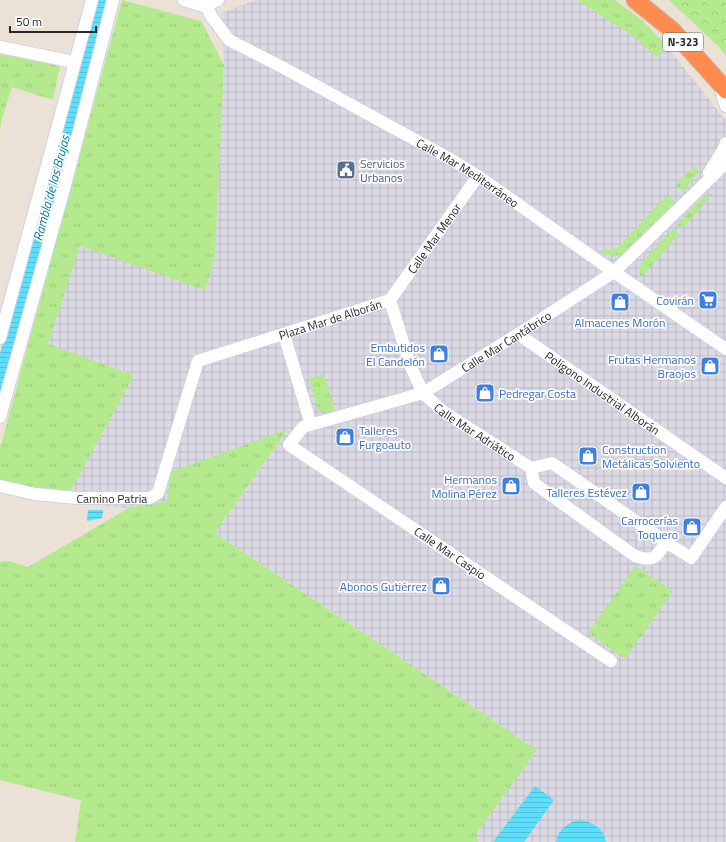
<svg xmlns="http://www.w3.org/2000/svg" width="726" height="842" font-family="'Titillium Web',sans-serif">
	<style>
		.industrial { fill: url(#industrial-grid) }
		.grass { fill: url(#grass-tufts) }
		.park { fill: url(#park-crowns) }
		.water { fill: url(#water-rules) }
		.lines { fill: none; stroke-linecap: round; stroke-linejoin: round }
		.minor-casing { stroke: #ccd3e3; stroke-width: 14 }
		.highway-casing { stroke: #c3c3c3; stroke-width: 19 }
		.minor { stroke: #fff; stroke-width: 12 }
		.highway { stroke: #ff8c4f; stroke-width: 17 }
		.labels { text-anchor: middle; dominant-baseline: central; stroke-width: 3.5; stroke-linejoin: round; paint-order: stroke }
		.shield { fill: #fff; stroke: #686868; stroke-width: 1 }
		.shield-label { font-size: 11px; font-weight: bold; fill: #282828 }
		.service-label { font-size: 12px; fill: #4e5e75; stroke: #fff; text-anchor: start }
		.street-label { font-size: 12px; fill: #282828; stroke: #fff }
		.shop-label { font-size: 12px; fill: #366cbe; stroke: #fff; text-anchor: end }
		.water-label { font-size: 13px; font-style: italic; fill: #0079a3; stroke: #fff }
	</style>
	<defs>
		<pattern id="industrial-grid" width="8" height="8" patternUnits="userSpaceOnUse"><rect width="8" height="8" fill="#dbd9e3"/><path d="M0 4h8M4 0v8" fill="none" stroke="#bcbac3"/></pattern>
		<pattern id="grass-tufts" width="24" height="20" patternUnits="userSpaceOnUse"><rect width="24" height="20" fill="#b4ea8d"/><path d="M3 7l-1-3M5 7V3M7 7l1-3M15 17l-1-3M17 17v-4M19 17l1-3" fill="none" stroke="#9bc97a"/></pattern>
		<pattern id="park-crowns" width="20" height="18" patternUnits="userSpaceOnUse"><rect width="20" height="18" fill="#b4ea8d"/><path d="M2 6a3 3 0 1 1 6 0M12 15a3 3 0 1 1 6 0" fill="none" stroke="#9bc97a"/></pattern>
		<pattern id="water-rules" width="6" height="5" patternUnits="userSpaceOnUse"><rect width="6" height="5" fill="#5ddffb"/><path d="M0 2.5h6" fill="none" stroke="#51bfd7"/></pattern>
	</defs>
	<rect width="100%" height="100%" fill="#ece1d7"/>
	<!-- industrial -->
	<path class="industrial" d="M 256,0 L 615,0 L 643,21 L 666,45 L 726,121 L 726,842 L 470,842 L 537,750 L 215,533 L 288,430 L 167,501 L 129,508 L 105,506 L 70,492 L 134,375 L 48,344 L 80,245 L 205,290 L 215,258 L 224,66 L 221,13 Z"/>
	<!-- grass -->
	<path class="grass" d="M 122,0 L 201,21 L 224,65 L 215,258 L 205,290 L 80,246 L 48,344 L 134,375 L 70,492 L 26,486 L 0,480 L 0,448 Z
		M 577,0 L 615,0 L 643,21 L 666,45 L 657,57 L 633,36 Z
		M 0,51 L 60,66 L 53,100 L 12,87 L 2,118 L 0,133 Z
		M 694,166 L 699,172 L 683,191 L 680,188 L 674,187 Z
		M 713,193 L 683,228 L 677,225 L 699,200 Z
		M 667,195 L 675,202 L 623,254 C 614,257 609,256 601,252 L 604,248 L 609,250 L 617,248 Z
		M 673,229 L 679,234 L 642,277 C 638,272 639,268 641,263 Z
		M 324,374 L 336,413 L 328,412 L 318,410 L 309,378 Z
		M 288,429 L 215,533 L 537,750 L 476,834 L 478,842 L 75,842 L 81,800 L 0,780 L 0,561 L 9,561 L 28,567 L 129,508 L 167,501 L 170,472 Z
		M 635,566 L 673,591 L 625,659 L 588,633 Z"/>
	<!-- park -->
	<path class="park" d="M 669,0 L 726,0 L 726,56 L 719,47 Z"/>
	<!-- water -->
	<path class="water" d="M 95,0 L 109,0 L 0,409 L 0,354 Z
		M 88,510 L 103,510 L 102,518 L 87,521 Z
		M 535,786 L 554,800 L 524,842 L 493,842 Z
		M 580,820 C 593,822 604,828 606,842 L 556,842 C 558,829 568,822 580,820 Z"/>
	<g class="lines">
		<defs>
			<g id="minor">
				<path d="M 184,0 L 207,7"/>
				<path id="s1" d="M 207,7 L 211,16 L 229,40 L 282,67 L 452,160 L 478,176 L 614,272 L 726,349"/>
				<path d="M 207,7 L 211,3 L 218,0"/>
				<path d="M 0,47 L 74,62"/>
				<path d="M 719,82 L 726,106"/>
				<path d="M 709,173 L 722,152 L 726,143"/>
				<path id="s2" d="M 390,300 L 410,365 L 423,393 L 444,412 L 531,468 L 534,483 L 635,556 C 654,562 656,558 666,542"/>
				<path id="s3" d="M 390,300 L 478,176"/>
				<path d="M 284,334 L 311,425"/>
				<path id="s4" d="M 518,334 L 726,478"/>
				<path d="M 0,338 L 92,0"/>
				<path d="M 0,417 L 64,189 L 113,0"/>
				<path d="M 531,468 L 552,463 L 666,542 L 691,558 L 726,507"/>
				<path id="s5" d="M 0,486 L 35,494 L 77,498 L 150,498 L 158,493 L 198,361 L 390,300"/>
				<path id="s6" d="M 611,661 L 289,445 L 303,427 L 423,393 L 518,334 L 614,272 L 726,163"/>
			</g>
			<path id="highway" d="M 635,0 L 672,30 L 726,90"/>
		</defs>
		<!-- minor casing -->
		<use href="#minor" class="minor-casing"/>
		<!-- highway casing -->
		<use href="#highway" class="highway-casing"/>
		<!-- minor -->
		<use href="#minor" class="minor"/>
		<!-- highway -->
		<use href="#highway" class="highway"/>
	</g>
	<!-- icons -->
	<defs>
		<symbol id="civic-square" viewBox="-11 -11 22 22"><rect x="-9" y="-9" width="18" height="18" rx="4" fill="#5c6f8a" stroke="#fff"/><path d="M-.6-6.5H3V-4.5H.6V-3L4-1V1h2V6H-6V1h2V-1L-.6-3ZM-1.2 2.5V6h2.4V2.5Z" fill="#fff"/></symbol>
		<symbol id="supermarket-square" viewBox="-11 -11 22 22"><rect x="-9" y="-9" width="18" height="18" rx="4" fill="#3f7fe0" stroke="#fff"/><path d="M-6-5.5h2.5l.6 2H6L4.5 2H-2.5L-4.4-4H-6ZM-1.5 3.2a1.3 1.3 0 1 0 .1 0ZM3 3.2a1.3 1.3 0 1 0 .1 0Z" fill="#fff"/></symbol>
		<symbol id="shop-square" viewBox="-11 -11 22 22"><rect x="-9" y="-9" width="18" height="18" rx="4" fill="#3f7fe0" stroke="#fff"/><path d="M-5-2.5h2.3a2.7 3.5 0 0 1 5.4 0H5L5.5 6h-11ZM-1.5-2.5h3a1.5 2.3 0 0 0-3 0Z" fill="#fff"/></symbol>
	</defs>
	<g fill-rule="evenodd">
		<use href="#civic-square" x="335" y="159" width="22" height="22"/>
		<use href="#supermarket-square" x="697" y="289" width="22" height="22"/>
		<use href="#shop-square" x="609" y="291" width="22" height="22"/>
		<use href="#shop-square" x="428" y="343" width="22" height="22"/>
		<use href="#shop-square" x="699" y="355" width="22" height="22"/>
		<use href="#shop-square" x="474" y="382" width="22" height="22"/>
		<use href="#shop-square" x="334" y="426" width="22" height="22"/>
		<use href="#shop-square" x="577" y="445" width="22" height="22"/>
		<use href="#shop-square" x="500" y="475" width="22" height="22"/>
		<use href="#shop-square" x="630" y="481" width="22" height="22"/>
		<use href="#shop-square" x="681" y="516" width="22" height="22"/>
		<use href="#shop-square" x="430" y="575" width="22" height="22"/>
	</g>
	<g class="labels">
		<!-- shield labels -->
		<rect class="shield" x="663" y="33" width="40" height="18" rx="3"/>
		<g class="shield-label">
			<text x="683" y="42">N-323</text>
		</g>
		<!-- service labels -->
		<g class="service-label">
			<text x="360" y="163">Servicios<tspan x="360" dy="14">Urbanos</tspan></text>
		</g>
		<!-- street labels -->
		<g class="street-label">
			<text stroke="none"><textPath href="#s1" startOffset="313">Calle Mar Mediterráneo</textPath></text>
			<text stroke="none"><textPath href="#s3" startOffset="76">Calle Mar Menor</textPath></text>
			<text stroke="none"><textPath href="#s5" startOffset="437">Plaza Mar de Alborán</textPath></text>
			<text stroke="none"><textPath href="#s6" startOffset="633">Calle Mar Cantábrico</textPath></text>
			<text stroke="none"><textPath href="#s4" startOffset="103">Polígono Industrial Alborán</textPath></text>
			<text stroke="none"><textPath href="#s2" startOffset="164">Calle Mar Adriático</textPath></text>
			<text stroke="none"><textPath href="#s5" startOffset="113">Camino Patria</textPath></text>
			<text transform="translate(450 553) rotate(34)">Calle Mar Caspio</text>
		</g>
		<!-- shop labels -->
		<g class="shop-label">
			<text x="694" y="300">Covirán</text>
			<text x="620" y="322" text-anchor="middle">Almacenes Morón</text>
			<text x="425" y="347">Embutidos<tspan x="425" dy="14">El Candelón</tspan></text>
			<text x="696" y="359">Frutas Hermanos<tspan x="696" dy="14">Braojos</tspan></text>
			<text x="499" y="393" text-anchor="start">Pedregar Costa</text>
			<text x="359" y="430" text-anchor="start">Talleres<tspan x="359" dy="14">Furgoauto</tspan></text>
			<text x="602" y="449" text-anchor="start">Construction<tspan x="602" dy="14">Metálicas Solviento</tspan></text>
			<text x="497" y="479">Hermanos<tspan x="497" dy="14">Molina Pérez</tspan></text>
			<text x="627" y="492">Talleres Estévez</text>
			<text x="678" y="520">Carrocerías<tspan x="678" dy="14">Toquero</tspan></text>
			<text x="427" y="586">Abonos Gutiérrez</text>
		</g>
		<!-- water labels -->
		<g class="water-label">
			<text transform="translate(51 188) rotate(-75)">Rambla de las Brujas</text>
		</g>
	</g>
	<!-- scale -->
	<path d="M10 26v6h86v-6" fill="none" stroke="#282828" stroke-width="2"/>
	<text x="16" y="26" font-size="12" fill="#282828" stroke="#ffffff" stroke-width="3" paint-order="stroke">50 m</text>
</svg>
